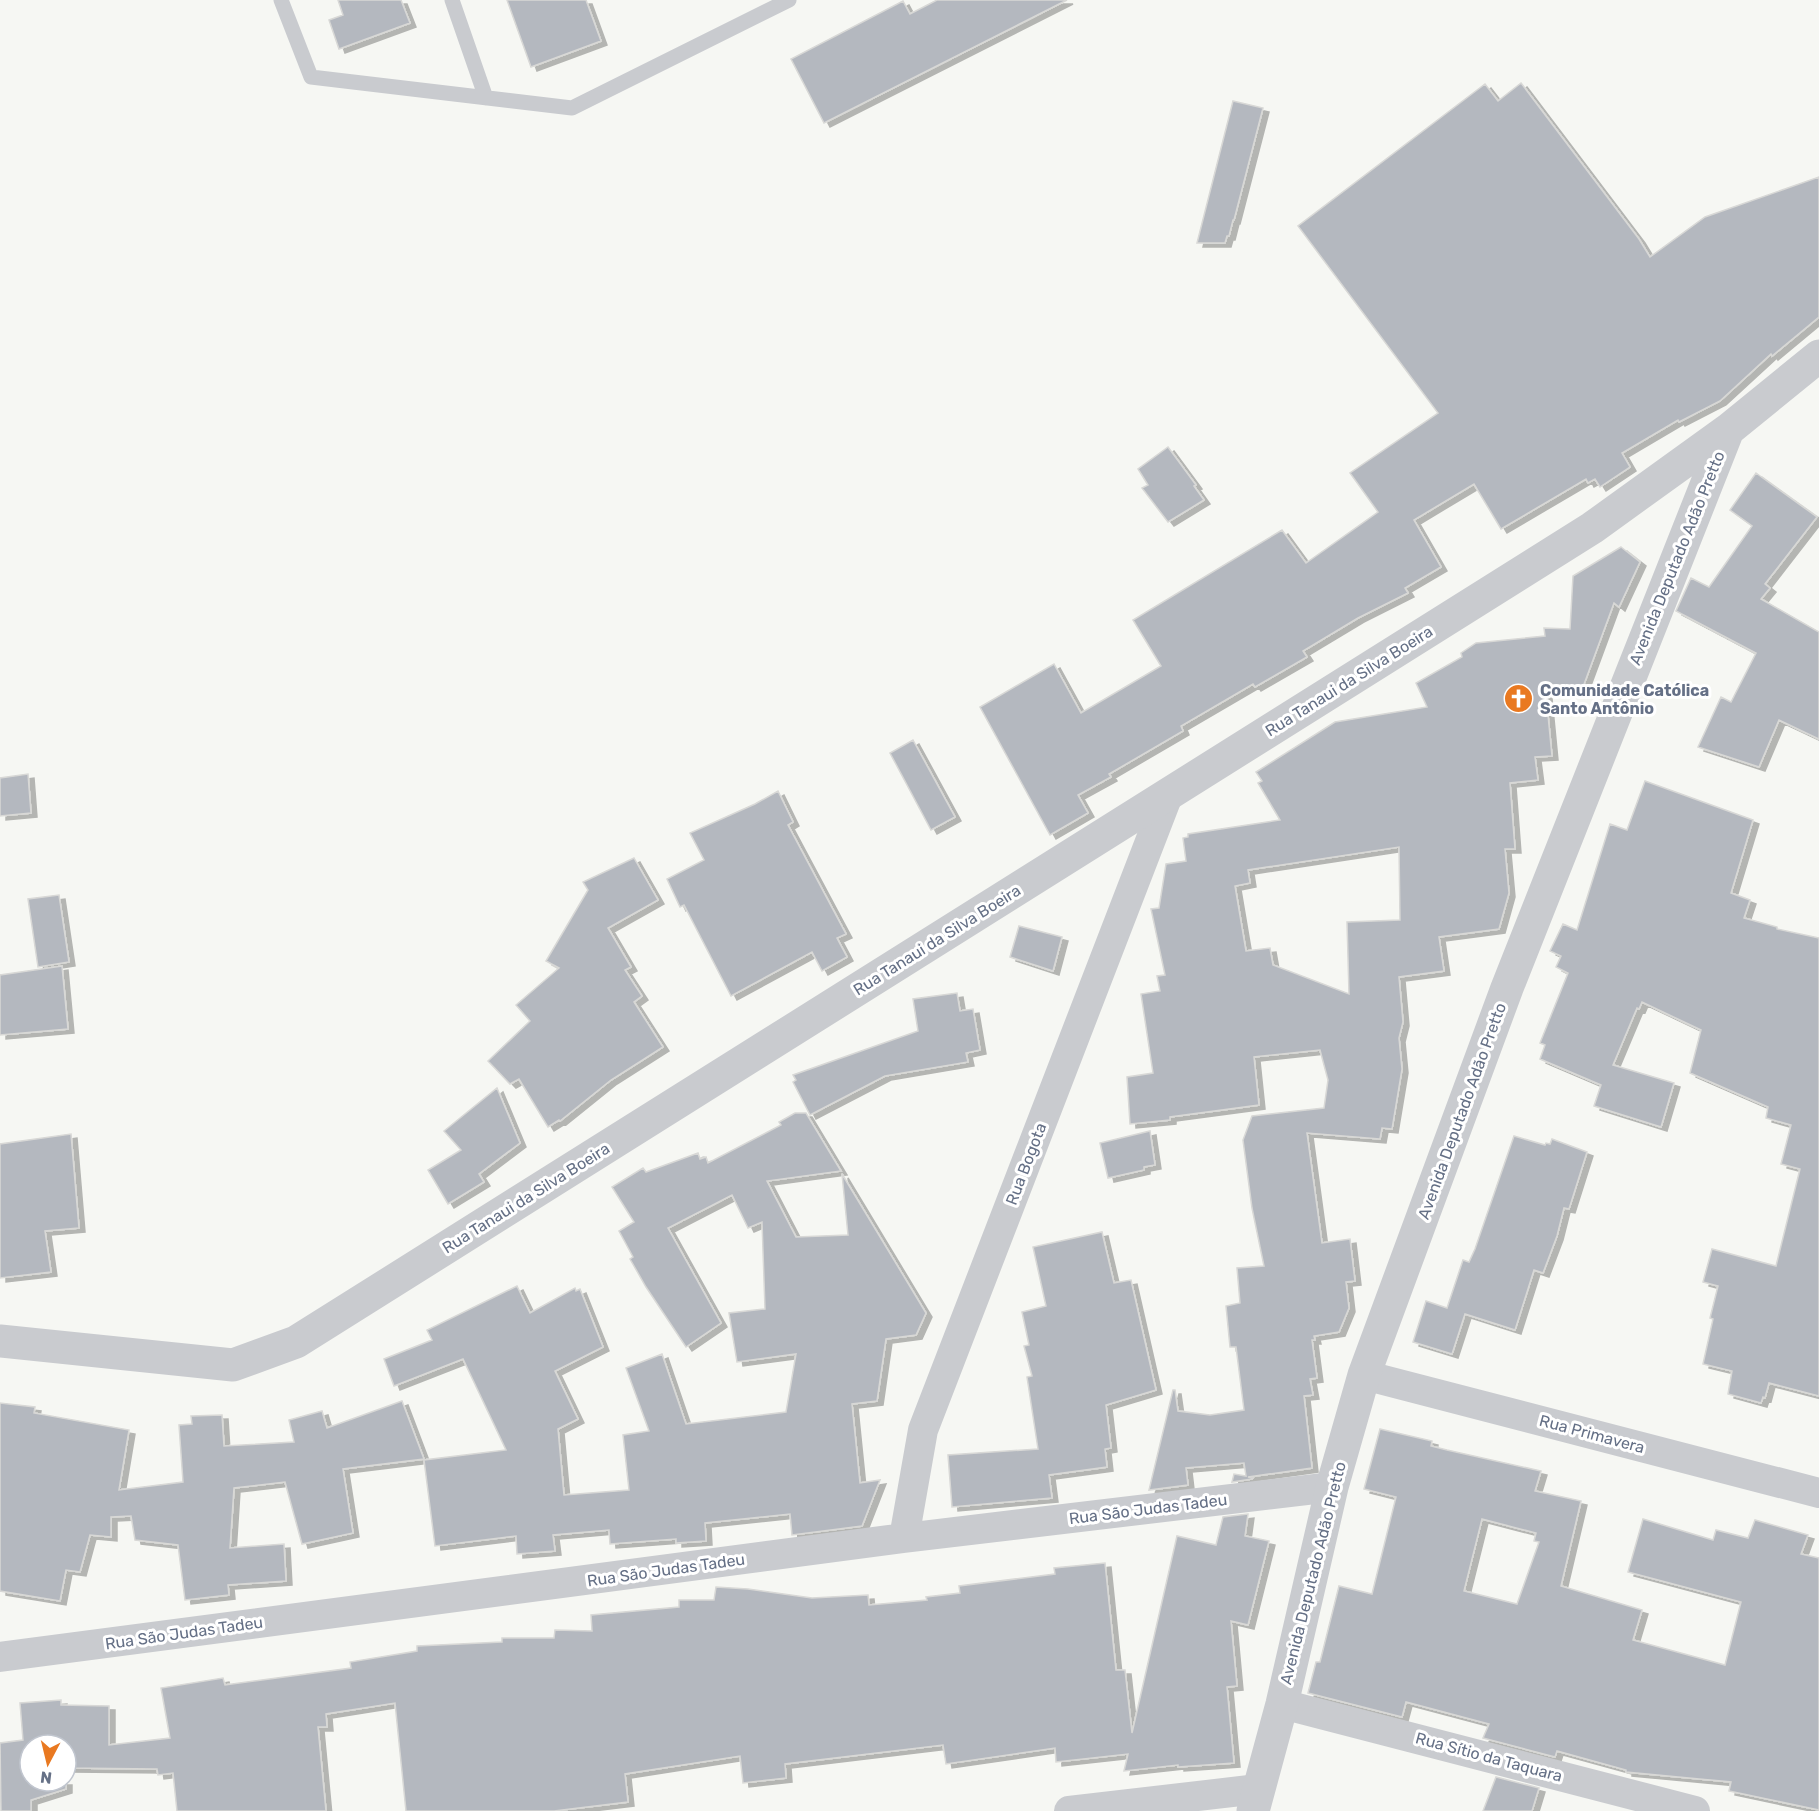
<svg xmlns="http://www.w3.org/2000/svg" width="1819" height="1811" font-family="Rubik,sans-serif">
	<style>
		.building { fill: #b4b8bf; stroke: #d8d8d6; stroke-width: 1.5; fill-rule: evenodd; filter: url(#shadow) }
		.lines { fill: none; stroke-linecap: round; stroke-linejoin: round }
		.service { stroke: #c9cbcf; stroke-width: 15 }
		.minor { stroke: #c9cbcf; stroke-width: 30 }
		.tertiary { stroke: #c9cbcf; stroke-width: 33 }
		.labels { text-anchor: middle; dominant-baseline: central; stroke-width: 6; stroke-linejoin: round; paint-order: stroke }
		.street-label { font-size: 16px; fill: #657086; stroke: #fff }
		.poi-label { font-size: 16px; font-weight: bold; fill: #657086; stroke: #fff; text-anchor: start }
	</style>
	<defs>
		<filter id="shadow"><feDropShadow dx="6" dy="4" stdDeviation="0" flood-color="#0004"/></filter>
	</defs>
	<rect width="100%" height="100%" fill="#f6f7f3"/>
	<!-- building -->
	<path class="building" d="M 338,0 L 401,0 L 410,23 L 339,49 L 329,20 L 343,15 Z
		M 507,0 L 586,0 L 601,41 L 531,67 Z
		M 937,0 L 1067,0 L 824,123 L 791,59 L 903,1 L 910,14 Z
		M 1521,83 L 1639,239 L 1650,257 L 1705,217 L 1819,177 L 1819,317 L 1772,356 L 1771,354 L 1720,401 L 1679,422 L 1678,420 L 1622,453 L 1630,467 L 1600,487 L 1595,479 L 1588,483 L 1586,479 L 1501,529 L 1474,484 L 1414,520 L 1441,567 L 1405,588 L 1408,593 L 1358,618 L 1303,651 L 1307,657 L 1255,687 L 1253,684 L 1181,726 L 1183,731 L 1109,774 L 1111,777 L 1078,795 L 1088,813 L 1050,835 L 980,707 L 1054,664 L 1081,713 L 1161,666 L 1133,620 L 1282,530 L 1306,563 L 1378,512 L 1350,473 L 1438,413 L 1298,226 L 1485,84 L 1498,101 Z
		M 1233,101 L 1263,108 L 1234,220 L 1233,220 L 1229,236 L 1227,236 L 1225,243 L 1197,243 Z
		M 1168,447 L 1196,485 L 1194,486 L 1204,500 L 1168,522 L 1142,488 L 1148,485 L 1138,469 Z
		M 1756,473 L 1817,517 L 1765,584 L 1770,588 L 1761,599 L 1819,632 L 1819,739 L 1779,720 L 1759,767 L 1698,747 L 1721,697 L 1731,702 L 1756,653 L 1676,611 L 1691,578 L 1709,587 L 1752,526 L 1730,510 Z
		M 1621,547 L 1640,562 L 1619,607 L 1614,603 L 1583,687 L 1545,684 L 1552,756 L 1535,757 L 1538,780 L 1510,783 L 1515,849 L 1505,849 L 1509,893 L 1499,929 L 1439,937 L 1444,971 L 1399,977 L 1403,1022 L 1399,1038 L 1402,1069 L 1392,1129 L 1382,1128 L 1380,1139 L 1307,1133 L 1322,1243 L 1350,1239 L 1355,1281 L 1346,1282 L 1349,1308 L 1339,1332 L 1314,1336 L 1315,1340 L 1312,1340 L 1317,1378 L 1310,1379 L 1313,1395 L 1304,1396 L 1312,1468 L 1248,1477 L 1253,1478 L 1252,1479 L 1232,1482 L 1234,1474 L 1246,1476 L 1244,1463 L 1186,1468 L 1188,1485 L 1149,1490 L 1173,1390 L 1175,1390 L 1178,1411 L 1210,1415 L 1244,1410 L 1236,1347 L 1230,1347 L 1226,1306 L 1240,1303 L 1237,1268 L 1264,1266 L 1252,1208 L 1243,1140 L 1252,1116 L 1324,1108 L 1328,1080 L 1320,1050 L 1254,1057 L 1259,1105 L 1170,1117 L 1170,1120 L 1130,1124 L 1127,1077 L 1153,1073 L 1141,994 L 1160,991 L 1157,976 L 1165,975 L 1151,909 L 1159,908 L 1166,864 L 1186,861 L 1183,838 L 1188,837 L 1188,834 L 1280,820 L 1258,783 L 1262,781 L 1256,772 L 1335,722 L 1427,707 L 1416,683 L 1462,657 L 1461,653 L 1476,643 L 1545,636 L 1544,628 L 1570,629 L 1573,576 ZM 1399,847 L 1400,920 L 1347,922 L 1349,994 L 1273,965 L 1270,948 L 1246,951 L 1235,886 L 1250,883 L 1248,870 Z
		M 913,740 L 955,817 L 931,830 L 890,753 Z
		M 28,774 L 31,813 L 0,816 L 0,778 Z
		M 1645,781 L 1753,820 L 1731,893 L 1750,900 L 1744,918 L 1777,927 L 1777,929 L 1819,938 L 1819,1396 L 1769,1383 L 1765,1398 L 1763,1397 L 1761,1403 L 1728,1394 L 1732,1371 L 1703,1364 L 1713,1319 L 1710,1318 L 1718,1286 L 1703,1282 L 1712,1249 L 1776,1266 L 1800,1169 L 1781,1164 L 1791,1125 L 1766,1118 L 1768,1107 L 1690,1073 L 1701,1030 L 1642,1002 L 1639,1009 L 1637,1008 L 1613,1065 L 1674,1083 L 1661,1127 L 1594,1106 L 1601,1085 L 1540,1059 L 1545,1045 L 1540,1043 L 1568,973 L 1556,967 L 1561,956 L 1550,951 L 1563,924 L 1577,930 L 1610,824 L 1627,830 Z
		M 778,791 L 793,822 L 788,825 L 846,934 L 837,938 L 847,957 L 822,971 L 812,952 L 731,996 L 684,905 L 680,907 L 667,879 L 704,860 L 690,833 L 755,804 Z
		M 634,858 L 658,900 L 608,928 L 631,967 L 625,970 L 642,996 L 634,1002 L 663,1047 L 611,1080 L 560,1121 L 559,1120 L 548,1127 L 519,1079 L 510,1084 L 488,1061 L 530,1021 L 516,1005 L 559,968 L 546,961 L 588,890 L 583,882 Z
		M 59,895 L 69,962 L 38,967 L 28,899 Z
		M 1019,926 L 1062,937 L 1053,971 L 1010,957 Z
		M 62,966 L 68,1029 L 0,1035 L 0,975 Z
		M 957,993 L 960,1011 L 973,1009 L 980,1050 L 966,1053 L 968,1062 L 885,1076 L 810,1115 L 793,1082 L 796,1080 L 793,1075 L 918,1031 L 913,999 Z
		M 497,1088 L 520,1143 L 479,1174 L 484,1182 L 448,1204 L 428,1170 L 461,1150 L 444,1131 Z
		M 795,1113 L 806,1113 L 841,1171 L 767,1181 L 796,1237 L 848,1235 L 842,1174 L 926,1313 L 916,1335 L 886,1339 L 877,1401 L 852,1404 L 860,1483 L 880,1480 L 862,1526 L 792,1535 L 790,1514 L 705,1523 L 706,1541 L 676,1543 L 676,1539 L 610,1544 L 609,1530 L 553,1535 L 555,1551 L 517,1554 L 516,1536 L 435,1546 L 424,1460 L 506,1450 L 463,1359 L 394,1386 L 384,1359 L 432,1340 L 427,1330 L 517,1286 L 530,1313 L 575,1288 L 576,1291 L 580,1289 L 603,1347 L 555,1371 L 578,1419 L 558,1429 L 564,1495 L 629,1490 L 623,1435 L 649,1431 L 626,1368 L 662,1354 L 686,1424 L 786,1412 L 796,1354 L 737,1362 L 729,1313 L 765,1309 L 762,1222 L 748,1228 L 732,1195 L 668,1228 L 721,1323 L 686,1347 L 646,1287 L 630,1259 L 633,1257 L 619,1231 L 634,1222 L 612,1187 L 643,1168 L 646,1172 L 698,1153 L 700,1159 L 706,1157 L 708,1163 L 781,1125 L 779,1122 Z
		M 1150,1131 L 1155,1165 L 1144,1167 L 1144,1170 L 1108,1178 L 1100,1143 Z
		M 71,1134 L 79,1228 L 45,1231 L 51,1272 L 0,1278 L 0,1144 Z
		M 1514,1136 L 1545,1145 L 1546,1143 L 1550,1144 L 1552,1139 L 1587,1152 L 1569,1209 L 1564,1208 L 1557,1236 L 1543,1273 L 1534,1270 L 1515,1330 L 1465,1314 L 1452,1354 L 1413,1342 L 1426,1301 L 1447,1308 L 1463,1260 L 1469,1262 L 1475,1249 Z
		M 1102,1232 L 1114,1283 L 1131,1280 L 1156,1390 L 1106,1405 L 1111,1448 L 1105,1449 L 1107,1467 L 1049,1475 L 1052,1498 L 952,1507 L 948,1455 L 1038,1449 L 1027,1377 L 1032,1376 L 1024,1346 L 1029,1345 L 1022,1312 L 1046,1306 L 1033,1247 Z
		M 402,1401 L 424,1459 L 343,1469 L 353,1533 L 302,1544 L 285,1482 L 234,1488 L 230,1548 L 284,1544 L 286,1581 L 228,1585 L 229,1595 L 185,1600 L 178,1545 L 135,1540 L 131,1516 L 111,1517 L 111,1537 L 90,1535 L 80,1572 L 66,1570 L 60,1601 L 0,1591 L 0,1403 L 35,1407 L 34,1413 L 129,1430 L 119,1490 L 183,1482 L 179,1425 L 192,1424 L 191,1416 L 222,1415 L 224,1446 L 294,1442 L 289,1420 L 322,1411 L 327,1428 Z
		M 1380,1429 L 1432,1441 L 1431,1446 L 1447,1450 L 1541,1471 L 1535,1491 L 1581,1501 L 1561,1586 L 1642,1610 L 1633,1640 L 1725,1665 L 1741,1602 L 1628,1572 L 1643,1519 L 1713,1540 L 1716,1530 L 1748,1538 L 1755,1520 L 1808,1535 L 1801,1554 L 1819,1558 L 1819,1810 L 1729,1791 L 1731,1782 L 1626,1772 L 1626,1770 L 1557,1751 L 1555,1757 L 1483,1738 L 1489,1724 L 1406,1702 L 1402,1717 L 1308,1693 L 1316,1662 L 1320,1662 L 1339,1586 L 1372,1594 L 1396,1497 L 1364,1489 ZM 1482,1519 L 1536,1533 L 1534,1541 L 1539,1542 L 1517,1604 L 1464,1591 Z
		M 1248,1514 L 1245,1536 L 1269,1541 L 1248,1625 L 1231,1621 L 1237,1686 L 1227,1687 L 1234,1763 L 1178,1767 L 1178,1765 L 1124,1771 L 1128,1754 L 1056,1762 L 1055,1748 L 946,1764 L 943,1745 L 785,1764 L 786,1778 L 743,1783 L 740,1756 L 625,1774 L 628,1802 L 554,1811 L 406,1811 L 395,1703 L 326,1714 L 327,1727 L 318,1727 L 326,1811 L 177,1811 L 173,1773 L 158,1775 L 157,1769 L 66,1768 L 66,1745 L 30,1745 L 30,1781 L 66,1781 L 66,1789 L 31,1800 L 31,1811 L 1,1811 L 0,1743 L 23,1740 L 20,1703 L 61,1700 L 61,1705 L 109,1706 L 109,1745 L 170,1738 L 161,1688 L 223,1678 L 225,1685 L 351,1668 L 350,1662 L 417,1651 L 417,1646 L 502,1642 L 502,1638 L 554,1638 L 555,1630 L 592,1631 L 591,1615 L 679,1607 L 679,1600 L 714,1600 L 716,1587 L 748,1589 L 812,1598 L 868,1595 L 869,1605 L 927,1600 L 926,1597 L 960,1593 L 959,1586 L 1055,1574 L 1054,1568 L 1105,1563 L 1116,1670 L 1125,1670 L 1132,1733 L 1177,1536 L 1216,1545 L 1223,1517 Z
		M 1496,1777 L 1539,1788 L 1532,1811 L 1483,1811 Z"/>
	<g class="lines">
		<!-- service -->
		<path class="service" d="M 281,0 L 311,77 L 572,108 L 789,0
			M 452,0 L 486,98"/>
		<!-- minor -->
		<path class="minor" d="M 1364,1375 L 1819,1493
			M 904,1538 L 923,1430 L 1168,795
			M 0,1657 L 904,1538 L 1332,1487
			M 1282,1704 L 1695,1811
			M 1069,1811 L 1258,1789"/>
		<!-- tertiary -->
		<path class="tertiary" d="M 0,1341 L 233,1365 L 296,1342 L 1592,528 L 1728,430 L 1819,356
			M 1253,1811 L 1282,1704 L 1332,1487 L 1364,1375 L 1507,988 L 1728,430"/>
	</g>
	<!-- icons -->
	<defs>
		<symbol id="church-disc" viewBox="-11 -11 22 22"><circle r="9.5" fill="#e97921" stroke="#fff"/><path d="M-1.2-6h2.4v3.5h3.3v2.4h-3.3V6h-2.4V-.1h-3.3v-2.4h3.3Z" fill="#fff"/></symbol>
	</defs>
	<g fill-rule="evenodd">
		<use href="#church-disc" x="1502" y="682" width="33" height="33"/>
	</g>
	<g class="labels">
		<!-- street labels -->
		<g class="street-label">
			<text transform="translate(1677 558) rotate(-68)">Avenida Deputado Adão Pretto</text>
			<text transform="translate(1349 681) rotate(-32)">Rua Tanaui da Silva Boeira</text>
			<text transform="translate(937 940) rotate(-32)">Rua Tanaui da Silva Boeira</text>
			<text transform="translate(1462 1111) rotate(-70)">Avenida Deputado Adão Pretto</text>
			<text transform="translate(1026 1164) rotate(-69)">Rua Bogota</text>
			<text transform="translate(526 1198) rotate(-32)">Rua Tanaui da Silva Boeira</text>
			<text transform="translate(1592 1434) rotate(15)">Rua Primavera</text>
			<text transform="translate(1148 1509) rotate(-7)">Rua São Judas Tadeu</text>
			<text transform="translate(666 1570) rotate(-8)">Rua São Judas Tadeu</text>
			<text transform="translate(1313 1573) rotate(-76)">Avenida Deputado Adão Pretto</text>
			<text transform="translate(184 1633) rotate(-8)">Rua São Judas Tadeu</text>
			<text transform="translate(1489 1757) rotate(15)">Rua Sítio da Taquara</text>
		</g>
		<!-- poi labels -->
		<g class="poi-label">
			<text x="1540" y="690">Comunidade Católica<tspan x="1540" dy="18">Santo Antônio</tspan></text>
		</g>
	</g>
	<!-- north arrow -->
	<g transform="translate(48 1763) rotate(187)"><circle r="28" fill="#ffffff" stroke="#c1c6cf" stroke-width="1.5"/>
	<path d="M0-4.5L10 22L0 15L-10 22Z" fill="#e97921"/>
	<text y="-9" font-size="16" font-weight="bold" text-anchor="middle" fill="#657086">N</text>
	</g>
</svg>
